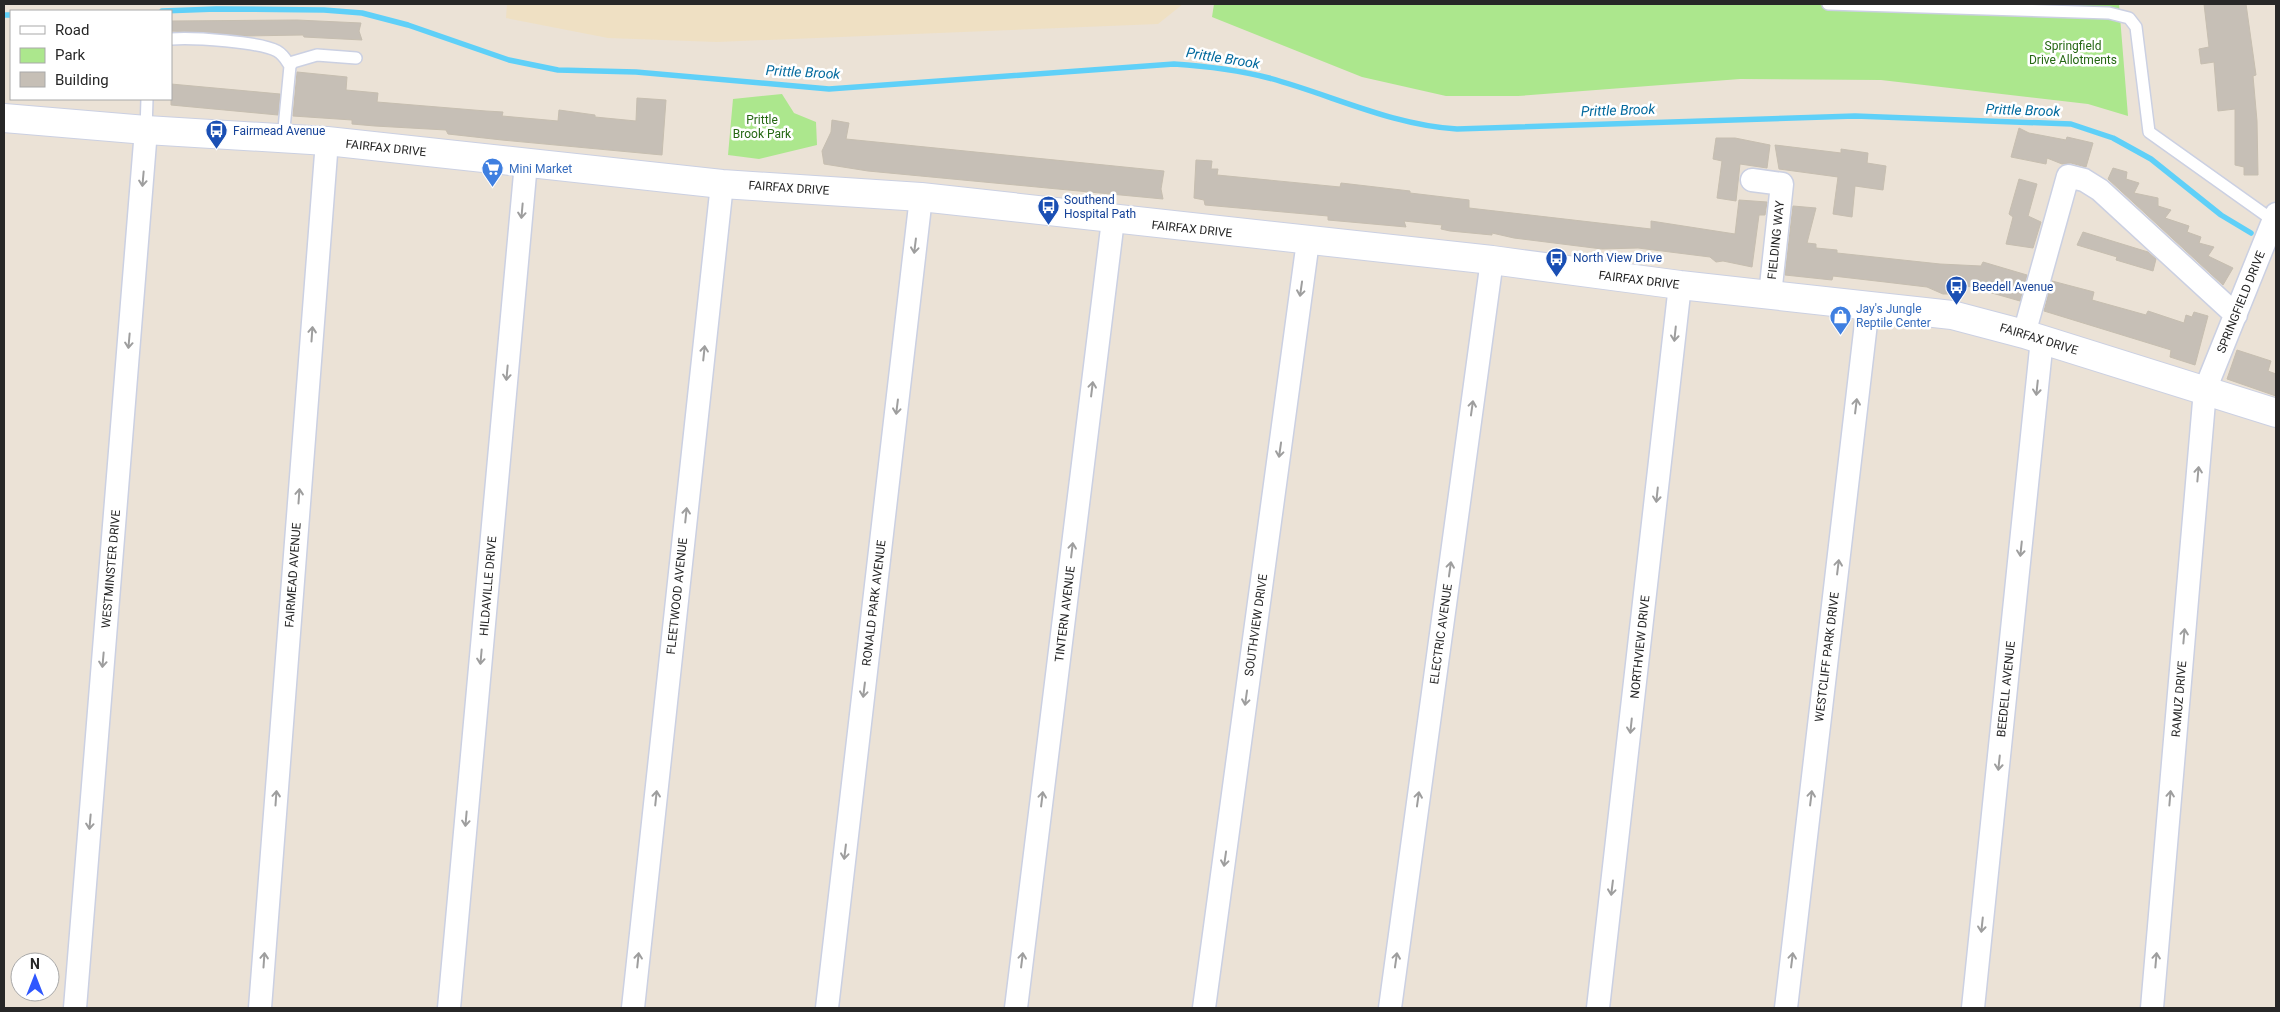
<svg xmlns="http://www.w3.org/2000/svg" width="2280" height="1012" font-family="Roboto,sans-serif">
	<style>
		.education { fill: #efe0c3 }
		.green { fill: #ace78d }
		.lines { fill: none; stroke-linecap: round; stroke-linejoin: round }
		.stream { stroke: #5fd0f8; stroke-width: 5.5 }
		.building { fill: #c6bfb6; stroke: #c6beb0 }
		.service-casing { stroke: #cbd0e2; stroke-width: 14 }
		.minor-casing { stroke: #cbd0e2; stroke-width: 25 }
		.tertiary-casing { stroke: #cbd0e2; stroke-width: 30 }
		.service { stroke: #fff; stroke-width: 11 }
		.minor { stroke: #fff; stroke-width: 22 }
		.tertiary { stroke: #fff; stroke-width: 28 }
		.oneway { stroke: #9e9e9e }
		.labels { text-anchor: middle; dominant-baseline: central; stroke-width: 5; stroke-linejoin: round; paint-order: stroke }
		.park-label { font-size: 12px; fill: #256713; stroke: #fff }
		.transit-label { font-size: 12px; fill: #164399; stroke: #fff; text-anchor: start }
		.street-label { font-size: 12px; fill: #272727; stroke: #fff }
		.shop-label { font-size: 12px; fill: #366cbe; stroke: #fff; text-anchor: start }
		.water-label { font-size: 14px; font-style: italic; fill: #036a9e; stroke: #fff }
	</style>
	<rect width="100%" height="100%" fill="#ebe2d6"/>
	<!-- education -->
	<path class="education" d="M 507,4 L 1183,4 L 1158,24 L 717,42 L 608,38 L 506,18 Z"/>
	<!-- green -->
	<path class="green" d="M 1214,4 L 2119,4 L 2128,116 L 2088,104 L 1881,80 L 1740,79 L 1518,96 L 1446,96 L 1362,77 L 1212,17 Z
		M 782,94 L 794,113 L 816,122 L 817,145 L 759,159 L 728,155 L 733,99 Z"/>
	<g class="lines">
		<!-- stream -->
		<path class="stream" d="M 162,11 L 216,9 L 324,10 L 362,13 L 408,25 L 509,60 L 558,70 L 636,72 L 829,89 L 1174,64 C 1205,66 1238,70 1269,78 C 1332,95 1391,125 1457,129 L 1855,116 L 2071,124 L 2113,138 L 2151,159 L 2221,215 L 2251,233
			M 4,15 L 11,15"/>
	</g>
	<!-- building -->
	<path class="building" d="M 2204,4 L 2246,4 L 2256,75 L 2253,76 L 2257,121 L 2258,175 L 2244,175 L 2244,167 L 2235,165 L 2235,109 L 2218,111 L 2214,62 L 2201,64 L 2199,49 L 2209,47 Z
		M 297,20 L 361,23 L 359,31 L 362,40 L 304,37 L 303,35 L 245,36 L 171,31 L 171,21 Z
		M 297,72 L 347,77 L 346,90 L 378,93 L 377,102 L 486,111 L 503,112 L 502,116 L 558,121 L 559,110 L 595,115 L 595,117 L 636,121 L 637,98 L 666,100 L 662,155 L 502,140 L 448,134 L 446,130 L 375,126 L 352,124 L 352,120 L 293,116 Z
		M 171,84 L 280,94 L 278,115 L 171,105 Z
		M 832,120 L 849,123 L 846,139 L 1164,171 L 1161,189 L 1163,199 L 868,171 L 824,164 L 822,151 L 831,132 Z
		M 2019,128 L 2029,133 L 2066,140 L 2067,137 L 2093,143 L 2086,167 L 2071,163 L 2062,164 L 2047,158 L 2046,164 L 2011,157 Z
		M 1716,138 L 1735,138 L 1770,145 L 1767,168 L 1740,164 L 1736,201 L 1717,198 L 1722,161 L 1713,159 Z
		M 1775,145 L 1841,153 L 1841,149 L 1868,153 L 1867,163 L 1886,166 L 1883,190 L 1855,186 L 1852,217 L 1833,214 L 1838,177 L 1779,169 Z
		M 1196,160 L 1212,161 L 1211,169 L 1218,169 L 1217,175 L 1340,187 L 1341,183 L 1410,191 L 1410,193 L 1469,200 L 1469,208 L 1651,229 L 1651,221 L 1735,234 L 1739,200 L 1767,202 L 1765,215 L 1759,215 L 1752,267 L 1723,261 L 1716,262 L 1710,257 L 1638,248 L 1602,249 L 1514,238 L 1492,233 L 1492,235 L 1450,231 L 1441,229 L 1442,225 L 1404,221 L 1406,227 L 1328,220 L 1328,216 L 1205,205 L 1204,200 L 1194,198 Z
		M 2113,168 L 2127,172 L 2126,179 L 2139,183 L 2134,193 L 2158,198 L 2158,206 L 2171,210 L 2165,218 L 2189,226 L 2187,232 L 2201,237 L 2199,243 L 2214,247 L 2208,256 L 2233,268 L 2223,285 L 2108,179 Z
		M 2019,179 L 2037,184 L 2028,216 L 2041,222 L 2033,248 L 2006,244 L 2013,217 L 2009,214 Z
		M 1793,206 L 1816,208 L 1807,243 L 1816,244 L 1816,248 L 1837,250 L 1837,253 L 1940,264 L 1981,266 L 1983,262 L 2027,275 L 2020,301 L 1957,283 L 1956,294 L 1943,294 L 1927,287 L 1885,282 L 1833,276 L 1832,280 L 1785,275 Z
		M 2083,232 L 2148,252 L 2156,259 L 2153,271 L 2116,260 L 2117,257 L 2077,245 Z
		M 2052,281 L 2094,292 L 2092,300 L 2146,315 L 2148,311 L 2184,323 L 2186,315 L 2192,317 L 2194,312 L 2208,316 L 2195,365 L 2170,357 L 2171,350 L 2044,311 Z
		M 2237,350 L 2271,361 L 2268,371 L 2276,374 L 2276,396 L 2227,379 Z"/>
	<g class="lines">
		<defs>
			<path id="service" d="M 1828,4 L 2109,13 L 2129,18 L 2136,27 L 2149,132 L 2274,221
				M 171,39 C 192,37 261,42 277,51 C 284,55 286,60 290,66
				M 146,130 L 147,99
				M 283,139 L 290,66 L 293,62 L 317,55 L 356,58"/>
			<path id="minor" d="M 1752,180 L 1782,184 L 1770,295
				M 2024,334 L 2068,176 L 2084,180 L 2100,190 L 2236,315
				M 75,1008 L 146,130
				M 260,1008 L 327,141
				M 449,1008 L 526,163
				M 633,1008 L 722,184
				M 827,1008 L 921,197
				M 1016,1008 L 1113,220
				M 1204,1008 L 1308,241
				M 1390,1008 L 1492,260
				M 1598,1008 L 1680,285
				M 1786,1008 L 1868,306
				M 1973,1008 L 2042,339
				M 2152,1008 L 2205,390 L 2276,214"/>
			<path id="tertiary" d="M 4,118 L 146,130 L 327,141 L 722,184 L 921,197 L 1492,260 L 1680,285 L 1952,315 L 2024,334 L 2276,413"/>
		</defs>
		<!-- service casing -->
		<use href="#service" class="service-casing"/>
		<!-- minor casing -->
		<use href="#minor" class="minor-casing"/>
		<!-- tertiary casing -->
		<use href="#tertiary" class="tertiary-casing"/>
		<!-- service -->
		<use href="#service" class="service"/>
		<!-- minor -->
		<use href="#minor" class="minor"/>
		<!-- tertiary -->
		<use href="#tertiary" class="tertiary"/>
	</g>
	<!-- one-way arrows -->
	<defs><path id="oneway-shaft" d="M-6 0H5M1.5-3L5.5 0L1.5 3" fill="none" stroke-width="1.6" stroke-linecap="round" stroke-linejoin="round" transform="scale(1.25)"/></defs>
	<g class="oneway">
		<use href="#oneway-shaft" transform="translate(143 179) rotate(95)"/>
		<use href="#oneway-shaft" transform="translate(522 211) rotate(95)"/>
		<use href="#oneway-shaft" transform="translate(915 246) rotate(97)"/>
		<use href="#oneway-shaft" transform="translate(1301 289) rotate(98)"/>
		<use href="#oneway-shaft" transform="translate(312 334) rotate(-86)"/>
		<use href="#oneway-shaft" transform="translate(1675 334) rotate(96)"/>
		<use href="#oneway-shaft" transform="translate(129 341) rotate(95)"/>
		<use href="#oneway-shaft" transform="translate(704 353) rotate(-84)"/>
		<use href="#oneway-shaft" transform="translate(507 373) rotate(95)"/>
		<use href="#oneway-shaft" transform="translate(2037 388) rotate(96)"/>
		<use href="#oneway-shaft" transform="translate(1092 389) rotate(-83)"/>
		<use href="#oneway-shaft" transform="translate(1856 406) rotate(-83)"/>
		<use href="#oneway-shaft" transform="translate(897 407) rotate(97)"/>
		<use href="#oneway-shaft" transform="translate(1472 408) rotate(-82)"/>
		<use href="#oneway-shaft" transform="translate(1280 450) rotate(98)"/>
		<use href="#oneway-shaft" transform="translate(2198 474) rotate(-85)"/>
		<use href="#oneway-shaft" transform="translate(1657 495) rotate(96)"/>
		<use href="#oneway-shaft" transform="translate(299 496) rotate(-86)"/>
		<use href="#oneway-shaft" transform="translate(686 515) rotate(-84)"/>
		<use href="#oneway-shaft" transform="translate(2021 549) rotate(96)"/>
		<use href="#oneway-shaft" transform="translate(1072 550) rotate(-83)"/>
		<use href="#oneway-shaft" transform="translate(1838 567) rotate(-83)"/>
		<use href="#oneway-shaft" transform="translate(1450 569) rotate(-82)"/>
		<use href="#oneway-shaft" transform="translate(2184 636) rotate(-85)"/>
		<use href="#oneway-shaft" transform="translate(481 657) rotate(95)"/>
		<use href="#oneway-shaft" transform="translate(103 660) rotate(95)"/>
		<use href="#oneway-shaft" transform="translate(864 690) rotate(97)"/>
		<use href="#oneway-shaft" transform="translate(1246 698) rotate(98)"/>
		<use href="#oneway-shaft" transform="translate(1631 726) rotate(96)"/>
		<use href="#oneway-shaft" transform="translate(1999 763) rotate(96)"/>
		<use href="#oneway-shaft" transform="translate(276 798) rotate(-86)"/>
		<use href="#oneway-shaft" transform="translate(656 798) rotate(-84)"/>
		<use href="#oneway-shaft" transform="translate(1811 798) rotate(-83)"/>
		<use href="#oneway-shaft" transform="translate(2170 798) rotate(-85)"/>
		<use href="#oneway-shaft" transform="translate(1042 799) rotate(-83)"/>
		<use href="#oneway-shaft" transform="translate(1418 799) rotate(-82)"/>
		<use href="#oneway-shaft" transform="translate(466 819) rotate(95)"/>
		<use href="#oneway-shaft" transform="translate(90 822) rotate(95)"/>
		<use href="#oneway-shaft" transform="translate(845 852) rotate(97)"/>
		<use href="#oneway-shaft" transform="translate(1225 859) rotate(98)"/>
		<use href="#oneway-shaft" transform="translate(1612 888) rotate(97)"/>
		<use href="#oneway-shaft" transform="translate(1982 925) rotate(96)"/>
		<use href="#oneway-shaft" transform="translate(264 960) rotate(-86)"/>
		<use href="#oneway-shaft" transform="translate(638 960) rotate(-84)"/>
		<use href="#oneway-shaft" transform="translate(1022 960) rotate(-83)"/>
		<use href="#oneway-shaft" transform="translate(1396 960) rotate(-82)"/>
		<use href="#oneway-shaft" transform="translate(1792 960) rotate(-83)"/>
		<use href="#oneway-shaft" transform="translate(2156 960) rotate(-85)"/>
	</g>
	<!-- icons -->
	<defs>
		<symbol id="bus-pin" viewBox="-11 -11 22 30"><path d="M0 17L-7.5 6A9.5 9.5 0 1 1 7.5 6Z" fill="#1a4fb4" stroke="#fff"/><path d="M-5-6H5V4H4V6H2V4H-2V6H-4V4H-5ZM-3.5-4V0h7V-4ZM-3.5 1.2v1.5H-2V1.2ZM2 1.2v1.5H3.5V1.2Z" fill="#fff"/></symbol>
		<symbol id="supermarket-pin" viewBox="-11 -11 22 30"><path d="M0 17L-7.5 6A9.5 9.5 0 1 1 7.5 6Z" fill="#3f7fe0" stroke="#fff"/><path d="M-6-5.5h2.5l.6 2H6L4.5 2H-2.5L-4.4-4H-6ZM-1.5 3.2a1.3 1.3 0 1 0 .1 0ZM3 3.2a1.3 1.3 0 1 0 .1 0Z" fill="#fff"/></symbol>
		<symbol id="shop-pin" viewBox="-11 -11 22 30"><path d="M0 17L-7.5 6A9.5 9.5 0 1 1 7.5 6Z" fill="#3f7fe0" stroke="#fff"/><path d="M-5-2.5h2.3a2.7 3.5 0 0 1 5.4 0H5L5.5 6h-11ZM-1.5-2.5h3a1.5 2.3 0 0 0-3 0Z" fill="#fff"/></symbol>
	</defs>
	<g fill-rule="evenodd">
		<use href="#bus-pin" x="204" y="118" width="25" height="34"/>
		<use href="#supermarket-pin" x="480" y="156" width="25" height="34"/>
		<use href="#bus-pin" x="1036" y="194" width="25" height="34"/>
		<use href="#bus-pin" x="1544" y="246" width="25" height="34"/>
		<use href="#bus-pin" x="1944" y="274" width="25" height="34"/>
		<use href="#shop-pin" x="1828" y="304" width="25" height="34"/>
	</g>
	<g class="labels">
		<!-- park labels -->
		<g class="park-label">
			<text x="2073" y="46">Springfield<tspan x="2073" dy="14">Drive Allotments</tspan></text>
			<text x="762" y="120">Prittle<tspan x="762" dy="14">Brook Park</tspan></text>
		</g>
		<!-- transit labels -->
		<g class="transit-label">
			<text x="233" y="131">Fairmead Avenue</text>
			<text x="1064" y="200">Southend<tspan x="1064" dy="14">Hospital Path</tspan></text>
			<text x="1573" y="258">North View Drive</text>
			<text x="1972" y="287">Beedell Avenue</text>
		</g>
		<!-- street labels -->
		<g class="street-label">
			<text transform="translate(386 148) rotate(6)">FAIRFAX DRIVE</text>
			<text transform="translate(789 188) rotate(4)">FAIRFAX DRIVE</text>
			<text transform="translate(1192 229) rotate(6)">FAIRFAX DRIVE</text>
			<text transform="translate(1776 240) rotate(-84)">FIELDING WAY</text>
			<text transform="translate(1639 280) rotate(7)">FAIRFAX DRIVE</text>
			<text transform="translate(2241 302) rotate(-68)">SPRINGFIELD DRIVE</text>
			<text transform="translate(2039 339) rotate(17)">FAIRFAX DRIVE</text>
			<text transform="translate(111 569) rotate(-85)">WESTMINSTER DRIVE</text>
			<text transform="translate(293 575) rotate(-86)">FAIRMEAD AVENUE</text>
			<text transform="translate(488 586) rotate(-85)">HILDAVILLE DRIVE</text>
			<text transform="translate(677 596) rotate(-84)">FLEETWOOD AVENUE</text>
			<text transform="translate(874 603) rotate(-83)">RONALD PARK AVENUE</text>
			<text transform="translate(1065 614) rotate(-83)">TINTERN AVENUE</text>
			<text transform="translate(1256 625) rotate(-82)">SOUTHVIEW DRIVE</text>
			<text transform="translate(1441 634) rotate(-82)">ELECTRIC AVENUE</text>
			<text transform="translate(1640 647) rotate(-84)">NORTHVIEW DRIVE</text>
			<text transform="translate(1827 657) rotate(-83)">WESTCLIFF PARK DRIVE</text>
			<text transform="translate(2006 689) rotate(-84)">BEEDELL AVENUE</text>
			<text transform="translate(2179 699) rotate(-85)">RAMUZ DRIVE</text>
		</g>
		<!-- shop labels -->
		<g class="shop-label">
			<text x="509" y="169">Mini Market</text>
			<text x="1856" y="309">Jay's Jungle<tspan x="1856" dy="14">Reptile Center</tspan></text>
		</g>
		<!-- water labels -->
		<g class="water-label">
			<text transform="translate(1223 58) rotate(9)">Prittle Brook</text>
			<text transform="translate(803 72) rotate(3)">Prittle Brook</text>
			<text transform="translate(1618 110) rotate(-2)">Prittle Brook</text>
			<text transform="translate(2023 110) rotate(2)">Prittle Brook</text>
		</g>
	</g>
	<!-- border -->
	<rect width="2280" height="1012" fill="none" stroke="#272727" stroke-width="10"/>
	<!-- legend -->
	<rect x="10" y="10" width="162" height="90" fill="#ffffff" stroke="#a9a9a9"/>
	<rect x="20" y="26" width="25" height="8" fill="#ffffff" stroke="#a9a9a9"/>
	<text x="55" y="35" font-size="15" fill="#272727">Road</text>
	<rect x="20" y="48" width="25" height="15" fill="#ace78d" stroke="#a9a9a9"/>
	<text x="55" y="60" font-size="15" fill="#272727">Park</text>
	<rect x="20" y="72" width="25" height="15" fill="#c6bfb6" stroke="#a9a9a9"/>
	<text x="55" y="85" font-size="15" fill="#272727">Building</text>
	<!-- north arrow -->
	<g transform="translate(35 977)"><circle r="24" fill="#ffffff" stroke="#a9a9a9"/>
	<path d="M0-4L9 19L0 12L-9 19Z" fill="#2f57ff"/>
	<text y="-8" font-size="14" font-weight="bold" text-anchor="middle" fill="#272727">N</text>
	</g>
</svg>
